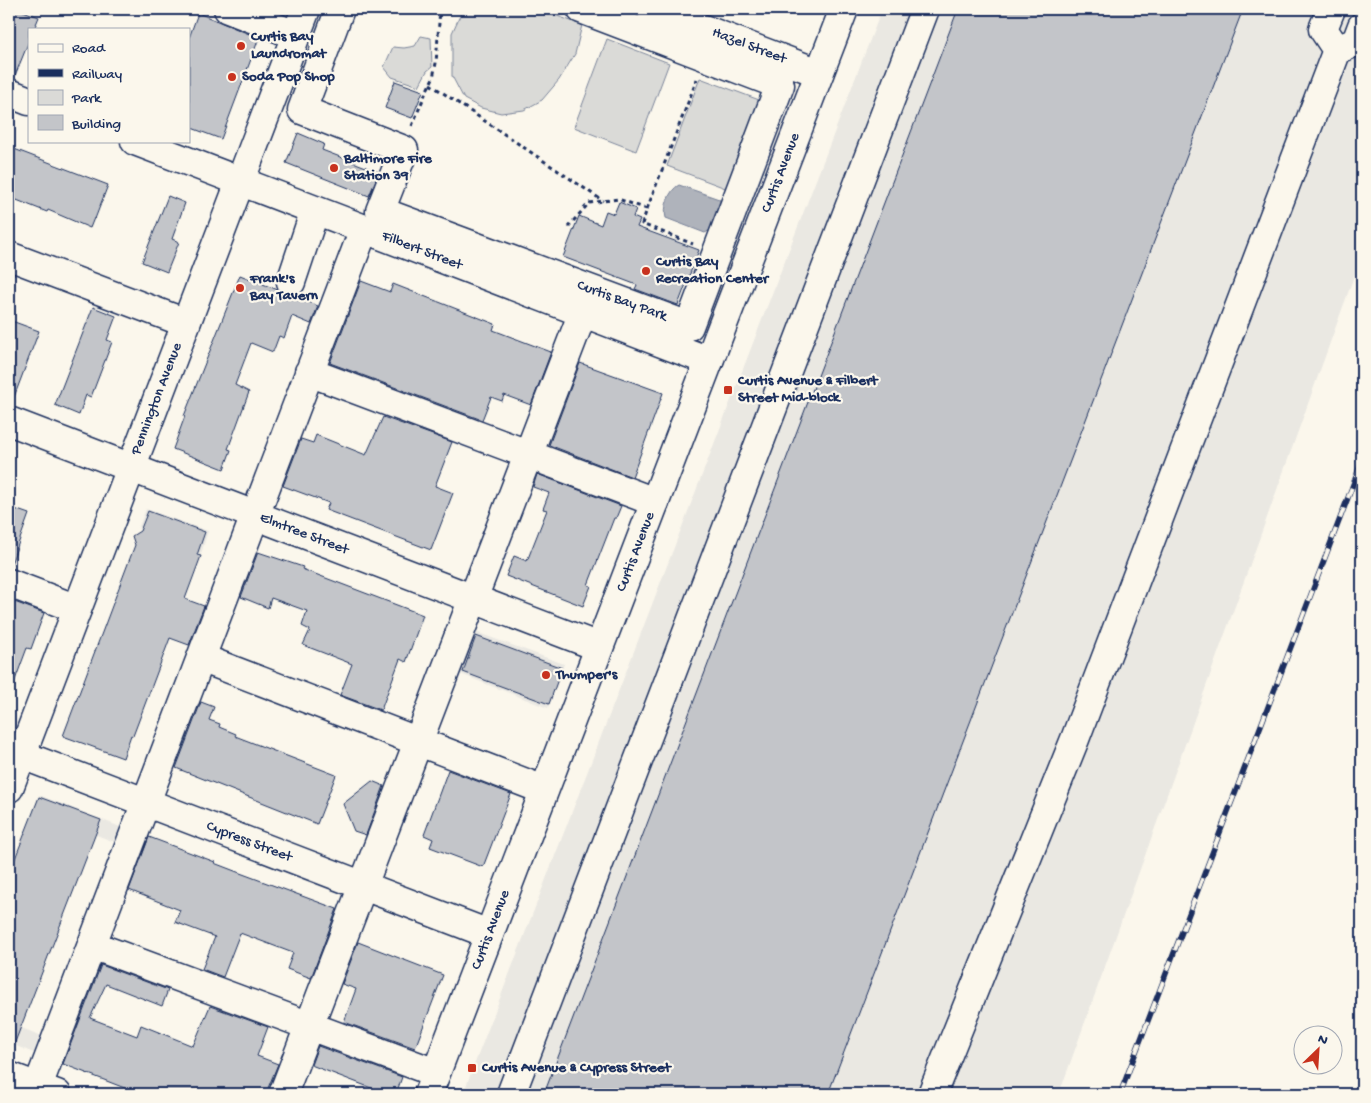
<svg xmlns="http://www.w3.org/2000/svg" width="1371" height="1103" font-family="'Gochi Hand',sans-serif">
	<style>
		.built { fill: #eae8e2 }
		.green { fill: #dadad7; stroke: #7a849a }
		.water { fill: #afb3bb; stroke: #747e96 }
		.building { fill: #c3c5c9; stroke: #1b2f5e }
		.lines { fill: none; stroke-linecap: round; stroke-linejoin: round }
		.minor-casing { stroke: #1b2f5e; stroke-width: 31 }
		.major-casing { stroke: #1b2f5e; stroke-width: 31 }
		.path { stroke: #1b2f5e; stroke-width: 3; stroke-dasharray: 4 4; stroke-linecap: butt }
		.minor { stroke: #fbf7ec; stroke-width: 28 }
		.major { stroke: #fbf7ec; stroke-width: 28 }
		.rail-casing { stroke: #1b2f5e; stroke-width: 5.5 }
		.rail { stroke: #fbf7ec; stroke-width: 4; stroke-dasharray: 11; stroke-linecap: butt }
		.poi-dot { fill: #c8321e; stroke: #fbf7ec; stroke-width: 2 }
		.labels { text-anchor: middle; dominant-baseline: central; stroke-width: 4.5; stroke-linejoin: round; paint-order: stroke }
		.poi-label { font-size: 15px; font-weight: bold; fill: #1b2f5e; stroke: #fbf7ec; text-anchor: start }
		.street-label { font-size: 15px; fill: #1b2f5e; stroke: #fbf7ec }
	</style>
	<rect width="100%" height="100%" fill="#fbf7ec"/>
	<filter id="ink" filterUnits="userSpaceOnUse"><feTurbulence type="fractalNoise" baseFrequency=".02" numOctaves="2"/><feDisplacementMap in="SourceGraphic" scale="10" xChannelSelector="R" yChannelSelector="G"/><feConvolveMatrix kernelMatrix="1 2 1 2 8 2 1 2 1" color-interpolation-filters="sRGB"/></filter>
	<g filter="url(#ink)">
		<!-- built -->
		<path class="built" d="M 882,9 L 1362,9 L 1362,254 L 1059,1094 L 463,1094 Z
			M 146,509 L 208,531 L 201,554 L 138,529 Z
			M 473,631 L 564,664 L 548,708 L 458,673 Z
			M 39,795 L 128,830 L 122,845 L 33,810 Z
			M 9,1023 L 47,1038 L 41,1056 L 9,1043 Z"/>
		<!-- green -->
		<path class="green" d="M 463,9 L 538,9 L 582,25 L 575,54 L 559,80 L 542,100 L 524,110 L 501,113 L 481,108 L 464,99 L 452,76 L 452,33 Z
			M 421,36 L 431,38 L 432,67 L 427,71 L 419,86 L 392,77 L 384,67 L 393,47 L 404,48 L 415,46 Z
			M 607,39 L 669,63 L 636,151 L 574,127 Z
			M 700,78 L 770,104 L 736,192 L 667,166 Z"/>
		<!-- water -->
		<path class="water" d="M 679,185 L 719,199 L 722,205 L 712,229 L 705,233 L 666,218 C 663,208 669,190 679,185 Z"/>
		<!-- building -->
		<path class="building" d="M 13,9 L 18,9 L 39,17 L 34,29 L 29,29 L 29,41 L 14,78 L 9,78 L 9,18 Z
			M 958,9 L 1243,9 L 828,1094 L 544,1094 Z
			M 198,13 L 259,38 L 221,139 L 189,127 L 189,38 Z
			M 395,81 L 423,91 L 412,118 L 385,108 Z
			M 298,133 L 324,144 L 322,150 L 379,172 L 369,196 L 286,163 Z
			M 9,147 L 108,185 L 95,219 L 94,218 L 90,228 L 48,210 L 47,212 L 9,197 Z
			M 168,196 L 185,203 L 172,239 L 179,242 L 167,272 L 142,262 Z
			M 619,202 L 636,209 L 633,217 L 640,220 L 637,227 L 699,250 L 678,305 L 635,289 L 637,285 L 563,257 L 579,216 L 601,225 L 606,211 L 614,214 Z
			M 240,275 L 278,290 L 286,297 L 295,297 L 318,306 L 311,324 L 292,316 L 284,338 L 279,336 L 273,352 L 251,343 L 235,385 L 249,392 L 228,449 L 231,450 L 224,469 L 173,449 L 185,416 L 184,416 L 190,401 Z
			M 361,281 L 390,292 L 393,284 L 495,324 L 493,330 L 551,352 L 531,405 L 504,395 L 502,401 L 491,397 L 482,420 L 330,363 Z
			M 93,307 L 116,316 L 107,340 L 112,342 L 91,397 L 86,395 L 79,415 L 55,405 Z
			M 9,320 L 39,331 L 11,405 L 9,405 Z
			M 580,363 L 663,393 L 632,477 L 549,445 Z
			M 383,417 L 452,442 L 435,486 L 453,493 L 431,550 L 326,510 L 329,503 L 283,486 L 301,439 L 313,443 L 316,435 L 366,455 Z
			M 537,474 L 621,506 L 616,518 L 614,518 L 588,585 L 591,586 L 583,606 L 506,576 L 514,556 L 527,561 L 547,510 L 543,509 L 549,493 L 533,487 Z
			M 9,507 L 29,514 L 11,564 L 9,564 Z
			M 148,511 L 205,532 L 197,555 L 201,556 L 185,599 L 204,606 L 189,645 L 170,638 L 133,736 L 131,735 L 123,758 L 63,736 L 135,545 L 132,536 L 140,531 Z
			M 258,552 L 303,567 L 302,569 L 423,615 L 406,662 L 400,659 L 381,710 L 340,695 L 352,664 L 303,645 L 310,630 L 302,626 L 307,611 L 271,598 L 268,608 L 241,597 Z
			M 9,600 L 44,613 L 31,649 L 27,648 L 11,691 L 9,690 Z
			M 476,636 L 562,668 L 549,704 L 463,672 Z
			M 201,702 L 214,707 L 209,720 L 220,724 L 219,727 L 236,734 L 235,736 L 336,775 L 317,824 L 176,768 Z
			M 448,770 L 511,794 L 483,867 L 430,847 L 433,839 L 424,835 Z
			M 372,781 L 384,786 L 366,835 L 354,831 L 343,804 Z
			M 39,797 L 101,820 L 10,1055 L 9,1055 L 9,874 Z
			M 149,837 L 215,862 L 214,863 L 240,873 L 337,909 L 311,978 L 287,969 L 293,953 L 240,933 L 223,977 L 202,969 L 215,937 L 175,922 L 180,910 L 129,890 Z
			M 358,942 L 443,975 L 415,1048 L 344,1022 L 356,989 L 342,984 Z
			M 101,965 L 168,990 L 162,1006 L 106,984 L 90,1018 L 137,1036 L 141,1025 L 193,1046 L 210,1006 L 268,1027 L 257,1056 L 278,1064 L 268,1088 L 268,1094 L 140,1094 L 63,1064 Z
			M 318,1046 L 402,1077 L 396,1094 L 387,1094 L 311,1065 Z"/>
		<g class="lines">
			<defs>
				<path id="minor" d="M 228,9 L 296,35
					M 340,9 L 302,110 L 404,150 L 380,211 L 689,326 L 780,85 L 581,9
					M 651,9 L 819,73
					M 1331,9 L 1323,29 L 1337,50
					M 9,93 L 29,101
					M 135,141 L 709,361
					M 9,256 L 186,323
					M 291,282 L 315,210
					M 309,372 L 655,502
					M 9,421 L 599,647
					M 9,583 L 77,609
					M 201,658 L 544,790
					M 9,750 L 489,934
					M 92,945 L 436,1073
					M 35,1094 L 364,229
					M 283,1094 L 583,312
					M 511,1094 L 925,9
					M 932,1094 L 1075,739 L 1337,50 L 1356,42 L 1362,26"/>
				<path id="major" d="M 9,788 L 306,9
					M 9,1076 L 57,1094
					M 428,1094 L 844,9"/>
			</defs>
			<!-- minor casing -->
			<use href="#minor" class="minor-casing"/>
			<!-- major casing -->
			<use href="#major" class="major-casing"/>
			<!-- path -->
			<path class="path" d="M 430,84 L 603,201
				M 412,126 L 426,92 L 433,78 L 436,63 L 440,9
				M 647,209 L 697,79
				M 568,227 L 589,203 L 618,199 L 647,209 L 642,224 L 693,244"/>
			<!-- minor -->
			<use href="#minor" class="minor"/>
			<!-- major -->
			<use href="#major" class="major"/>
			<defs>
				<path id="rail" d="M 1120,1094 L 1362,461"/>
			</defs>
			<!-- rail casing -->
			<use href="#rail" class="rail-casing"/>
			<!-- rail -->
			<use href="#rail" class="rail"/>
		</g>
	</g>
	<!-- markers -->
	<g class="poi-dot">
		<circle cx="241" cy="46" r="5"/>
		<circle cx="232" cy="77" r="5"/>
		<circle cx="334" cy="168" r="5"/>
		<circle cx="646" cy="271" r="5"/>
		<circle cx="240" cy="288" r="5"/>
		<rect x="723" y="385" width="10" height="10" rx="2.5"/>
		<circle cx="546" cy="675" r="5"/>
		<rect x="467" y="1063" width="10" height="10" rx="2.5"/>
	</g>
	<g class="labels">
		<!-- poi labels -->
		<g class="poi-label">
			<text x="251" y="37">Curtis Bay<tspan x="251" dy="17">Laundromat</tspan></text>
			<text x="242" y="77">Soda Pop Shop</text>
			<text x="344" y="159">Baltimore Fire<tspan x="344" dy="17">Station 39</tspan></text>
			<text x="656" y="262">Curtis Bay<tspan x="656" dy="17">Recreation Center</tspan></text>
			<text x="250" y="279">Frank's<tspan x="250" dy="17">Bay Tavern</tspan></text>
			<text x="738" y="381">Curtis Avenue &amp; Filbert<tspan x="738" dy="17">Street Mid-block</tspan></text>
			<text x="556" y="675">Thumper's</text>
			<text x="482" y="1068">Curtis Avenue &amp; Cypress Street</text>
		</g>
		<!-- street labels -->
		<g class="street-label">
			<text transform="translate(749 46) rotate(21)">Hazel Street</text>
			<text transform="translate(781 173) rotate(-69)">Curtis Avenue</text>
			<text transform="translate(422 251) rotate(21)">Filbert Street</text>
			<text transform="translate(622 301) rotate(20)">Curtis Bay Park</text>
			<text transform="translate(157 399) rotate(-69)">Pennington Avenue</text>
			<text transform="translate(304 534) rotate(21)">Elmtree Street</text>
			<text transform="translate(636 552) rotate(-69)">Curtis Avenue</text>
			<text transform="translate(249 842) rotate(21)">Cypress Street</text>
			<text transform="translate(491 930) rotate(-69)">Curtis Avenue</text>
		</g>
	</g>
	<!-- margin -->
	<rect width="1371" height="1103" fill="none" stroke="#fbf7ec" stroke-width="30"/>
	<rect x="15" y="15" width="1341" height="1073" fill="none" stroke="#1b2f5e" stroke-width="2" filter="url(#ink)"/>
	<!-- legend -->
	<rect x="28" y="28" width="162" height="115" fill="#fbf7ec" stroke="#a1a7b3"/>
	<rect x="38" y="44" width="25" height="8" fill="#fbf7ec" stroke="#a1a7b3"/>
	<text x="72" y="52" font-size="15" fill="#1b2f5e">Road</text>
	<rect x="38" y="69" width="25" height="8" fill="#1b2f5e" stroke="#a1a7b3"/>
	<text x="72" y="78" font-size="15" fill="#1b2f5e">Railway</text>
	<rect x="38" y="90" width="25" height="15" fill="#dadad7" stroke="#a1a7b3"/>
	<text x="72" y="102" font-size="15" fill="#1b2f5e">Park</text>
	<rect x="38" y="115" width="25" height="15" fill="#c3c5c9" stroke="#a1a7b3"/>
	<text x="72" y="128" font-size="15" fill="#1b2f5e">Building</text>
	<!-- north arrow -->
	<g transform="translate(1318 1050) rotate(25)"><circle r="24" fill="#fbf7ec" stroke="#a1a7b3"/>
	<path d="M0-4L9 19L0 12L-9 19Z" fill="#c8321e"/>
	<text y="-8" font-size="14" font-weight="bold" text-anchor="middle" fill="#1b2f5e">N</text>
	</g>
</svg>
